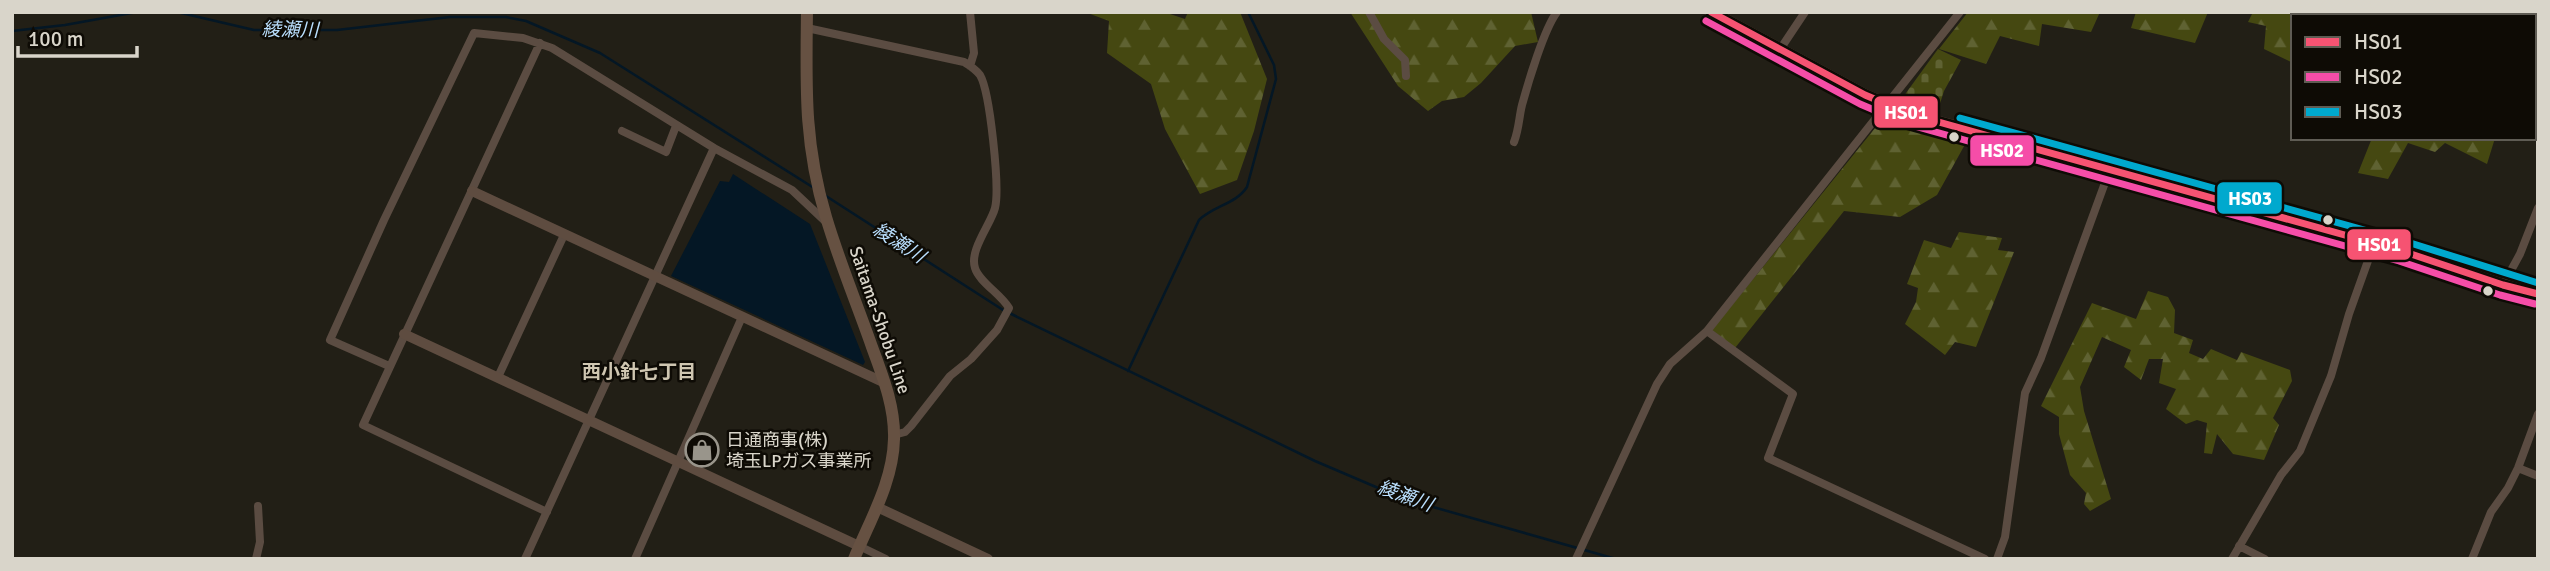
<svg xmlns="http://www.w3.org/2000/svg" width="2550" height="571" font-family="Signika,'Noto Sans JP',sans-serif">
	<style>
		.forest { fill: url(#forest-firs) }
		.cemetery { fill: url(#cemetery-stones) }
		.water { fill: #041725 }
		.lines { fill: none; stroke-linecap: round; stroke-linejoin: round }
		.stream { stroke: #041725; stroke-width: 2.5 }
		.street { stroke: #5b4c42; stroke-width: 8 }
		.secondary { stroke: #5e4c40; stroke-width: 10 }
		.primary { stroke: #665142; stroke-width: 12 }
		.bus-1-casing { stroke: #0e0b05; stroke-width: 12 }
		.bus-2-casing { stroke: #0e0b05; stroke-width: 12 }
		.bus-3-casing { stroke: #0e0b05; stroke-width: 12 }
		.bus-1 { stroke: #f65372; stroke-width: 7 }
		.bus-2 { stroke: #f54da8; stroke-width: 7 }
		.bus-3 { stroke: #00a9ce; stroke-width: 7 }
		.bus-dot { fill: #d9d5ca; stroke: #0e0b05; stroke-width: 2.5 }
		.labels { text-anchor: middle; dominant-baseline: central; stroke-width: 5; stroke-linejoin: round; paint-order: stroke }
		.street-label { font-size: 18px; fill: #d9d5ca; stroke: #0e0b05 }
		.poi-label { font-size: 18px; fill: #d9d5ca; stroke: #0e0b05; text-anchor: start }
		.water-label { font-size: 19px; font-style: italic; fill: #b9defd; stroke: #0e0b05 }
		.neighbourhood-label { font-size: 19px; font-weight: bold; fill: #cfc6b1; stroke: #0e0b05 }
		.line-badge { stroke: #0e0b05; stroke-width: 2.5 }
		.badge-label { font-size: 19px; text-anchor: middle; font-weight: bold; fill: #fff }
	</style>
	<defs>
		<pattern id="forest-firs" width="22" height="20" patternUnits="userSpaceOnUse" patternTransform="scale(1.75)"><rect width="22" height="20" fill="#454811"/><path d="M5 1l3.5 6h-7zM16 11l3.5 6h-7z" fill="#5f6232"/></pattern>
		<pattern id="cemetery-stones" width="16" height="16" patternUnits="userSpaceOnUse" patternTransform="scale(1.75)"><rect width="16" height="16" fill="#454811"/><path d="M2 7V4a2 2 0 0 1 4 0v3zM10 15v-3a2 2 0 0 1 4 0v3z" fill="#5f6232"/></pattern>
	</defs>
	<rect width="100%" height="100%" fill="#221f16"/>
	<!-- forest -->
	<path class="forest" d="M 1085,12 L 1164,12 L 1185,19 L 1188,12 L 1240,12 L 1267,79 L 1254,131 L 1237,180 L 1200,194 L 1165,129 L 1151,84 L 1107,53 L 1109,21 Z
		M 1350,12 L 1531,12 L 1538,42 L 1515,46 L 1481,83 L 1464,97 L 1442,101 L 1428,111 L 1398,86 Z
		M 1968,12 L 2100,12 L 2091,32 L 2042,24 L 2039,46 L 2000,36 L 1986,64 L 1939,49 Z
		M 2136,12 L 2208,12 L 2195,43 L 2131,28 Z
		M 2253,12 L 2471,12 L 2469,16 L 2293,16 L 2293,63 L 2264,49 L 2266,26 L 2248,22 Z
		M 1888,112 L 1968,139 L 1937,195 L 1900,217 L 1844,211 L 1735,348 L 1712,330 Z
		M 2372,138 L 2495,138 L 2487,164 L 2445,143 L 2435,152 L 2408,143 L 2388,179 L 2358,173 Z
		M 1959,232 L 2002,238 L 1998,250 L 2014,252 L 1976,347 L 1955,342 L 1945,355 L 1905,324 L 1916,302 L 1918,288 L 1907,284 L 1924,240 L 1951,248 Z
		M 2148,291 L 2168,297 L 2175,310 L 2174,333 L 2193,340 L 2189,353 L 2203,359 L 2211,349 L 2237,360 L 2241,352 L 2290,370 L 2292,381 L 2273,418 L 2279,425 L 2264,460 L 2233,454 L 2217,434 L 2212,454 L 2204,453 L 2207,423 L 2197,420 L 2186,424 L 2166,409 L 2176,389 L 2159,383 L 2163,359 L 2149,359 L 2141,380 L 2124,367 L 2131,350 L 2102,337 L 2080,387 L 2084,411 L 2111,499 L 2090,511 L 2084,504 L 2086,493 L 2070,475 L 2059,434 L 2059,417 L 2041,406 L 2092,303 L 2136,319 Z"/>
	<!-- cemetery -->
	<path class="cemetery" d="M 1938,49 L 1961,60 L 1944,91 L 1936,116 L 1898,104 Z"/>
	<!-- water -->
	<path class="water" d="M 733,174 L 810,224 L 865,362 L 863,365 L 671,276 L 720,181 L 729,182 Z"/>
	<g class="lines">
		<!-- stream -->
		<path class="stream" d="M 177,12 L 254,30 L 337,30 L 450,17 L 506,17 L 526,21 L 600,53 L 814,188
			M 12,31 L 65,25 L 137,12
			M 826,196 L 1003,310 L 1315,461 L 1397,496 L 1426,505 L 1616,559
			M 1128,371 L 1199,220 C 1213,206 1236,204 1247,187 L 1276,79 L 1274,65 L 1248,12"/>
		<!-- street -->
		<path class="street" d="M 970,12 L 974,53 L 970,66
			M 1369,12 L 1384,39 L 1405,60 L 1406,76
			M 807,28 L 964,62 C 969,65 976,70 980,75 C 990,92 1000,188 995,208 C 991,224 969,250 975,268 C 979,282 1001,294 1009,308 L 997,330 L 971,359 L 950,376 L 911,426 L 905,432 L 894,435
			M 540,43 L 363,425 L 547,512
			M 1781,48 L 1805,12
			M 622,131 L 666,152 L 676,126
			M 1514,142 C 1519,129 1519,117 1522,105 C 1528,83 1544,29 1557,12
			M 714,148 L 792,190 L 825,221
			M 2503,285 L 2520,254 L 2538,208
			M 1707,331 L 1793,394 L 1768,458 L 1985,559
			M 389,366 L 330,340 L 384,220 L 474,33 L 523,38 L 552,48 L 714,148 L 525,559
			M 498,377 L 564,235
			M 2518,468 L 2538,476
			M 859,546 L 886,559
			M 2239,546 L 2265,559
			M 256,559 L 260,542 L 258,506
			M 635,559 L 742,317
			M 1576,559 L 1657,384 L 1670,364 L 1707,331 L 1960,12
			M 1997,559 L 2005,537 L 2025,393 L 2041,358 L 2110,169
			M 2232,559 L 2281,475 L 2300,451 L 2331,376 L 2349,314 L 2374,244
			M 2472,559 L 2491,512 L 2508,488 L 2518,468 L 2538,414"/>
		<!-- secondary -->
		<path class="secondary" d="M 472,191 L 885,383
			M 404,334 L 859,546
			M 877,507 L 988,559"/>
		<!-- primary -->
		<path class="primary" d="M 807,12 C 806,87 804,144 826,217 C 839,261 857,304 872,347 C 883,377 895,407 894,439 C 893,482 870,520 854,559
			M 1711,12 L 1865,95 L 1910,114 L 2187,190 L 2402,251 L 2503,285 L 2538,294"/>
		<defs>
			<path id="bus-1" d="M 1711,12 L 1865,95 L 1910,114 L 2402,251 L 2503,285 L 2538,294"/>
			<path id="bus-2" d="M 1706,21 L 1860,104 L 1907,124 L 2399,261 L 2500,295 L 2535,304"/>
			<path id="bus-3" d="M 1960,118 L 2404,241 L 2538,283"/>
		</defs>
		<!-- bus-1 casing -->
		<use href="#bus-1" class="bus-1-casing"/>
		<!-- bus-2 casing -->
		<use href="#bus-2" class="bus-2-casing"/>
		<!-- bus-3 casing -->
		<use href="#bus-3" class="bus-3-casing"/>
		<!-- bus-1 -->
		<use href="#bus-1" class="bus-1"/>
		<!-- bus-2 -->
		<use href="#bus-2" class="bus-2"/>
		<!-- bus-3 -->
		<use href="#bus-3" class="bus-3"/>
	</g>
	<!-- icons -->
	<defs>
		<symbol id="shop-ring" viewBox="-11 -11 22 22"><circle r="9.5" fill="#0e0b05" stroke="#99958b" stroke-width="1.5"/><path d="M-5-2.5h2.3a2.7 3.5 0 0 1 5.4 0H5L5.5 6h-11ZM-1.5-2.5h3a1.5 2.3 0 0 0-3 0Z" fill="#99958b"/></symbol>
	</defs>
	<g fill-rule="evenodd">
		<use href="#shop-ring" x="683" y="431" width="38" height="38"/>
	</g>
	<!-- markers -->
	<g class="bus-dot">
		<circle cx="1954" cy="137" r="6"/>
		<circle cx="2328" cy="220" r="6"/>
		<circle cx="2488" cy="291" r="6"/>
	</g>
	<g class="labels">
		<!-- street labels -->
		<g class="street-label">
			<text transform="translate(880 320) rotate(71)">Saitama-Shobu Line</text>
		</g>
		<!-- poi labels -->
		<g class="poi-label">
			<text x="726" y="440">日通商事(株)<tspan x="726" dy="21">埼玉LPガス事業所</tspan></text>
		</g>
		<!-- water labels -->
		<g class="water-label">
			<text transform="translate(290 30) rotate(1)">綾瀬川</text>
			<text transform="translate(899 243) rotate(33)">綾瀬川</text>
			<text transform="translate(1405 496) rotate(20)">綾瀬川</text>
		</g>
		<!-- neighbourhood labels -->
		<g class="neighbourhood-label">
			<text x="639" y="372">西小針七丁目</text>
		</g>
	</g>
	<g class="line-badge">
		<rect x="1873" y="95" width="66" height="34" rx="7" fill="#f65372"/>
		<rect x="1969" y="134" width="66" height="33" rx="7" fill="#f54da8"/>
		<rect x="2216" y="181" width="67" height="34" rx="7" fill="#00a9ce"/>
		<rect x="2346" y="228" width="66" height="33" rx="7" fill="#f65372"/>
	</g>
	<g class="badge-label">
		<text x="1906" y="119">HS01</text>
		<text x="2002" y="157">HS02</text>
		<text x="2250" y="205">HS03</text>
		<text x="2379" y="251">HS01</text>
	</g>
	<!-- border -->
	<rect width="2550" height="571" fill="none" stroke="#d9d5ca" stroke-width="28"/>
	<!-- legend -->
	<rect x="2291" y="14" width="245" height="126" fill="#0e0b05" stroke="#5f5c54" stroke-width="2"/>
	<rect x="2305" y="37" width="35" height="10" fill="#f65372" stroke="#5f5c54" stroke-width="2"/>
	<text x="2354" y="49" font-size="21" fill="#d9d5ca">HS01</text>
	<rect x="2305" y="72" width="35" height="10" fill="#f54da8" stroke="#5f5c54" stroke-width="2"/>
	<text x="2354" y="84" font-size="21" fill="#d9d5ca">HS02</text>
	<rect x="2305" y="107" width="35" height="10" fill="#00a9ce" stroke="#5f5c54" stroke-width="2"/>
	<text x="2354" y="119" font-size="21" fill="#d9d5ca">HS03</text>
	<!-- scale -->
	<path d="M18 46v10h119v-10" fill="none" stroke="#d9d5ca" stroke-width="3.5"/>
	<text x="28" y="46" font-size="21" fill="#d9d5ca" stroke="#0e0b05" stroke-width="5" paint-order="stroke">100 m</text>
</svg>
